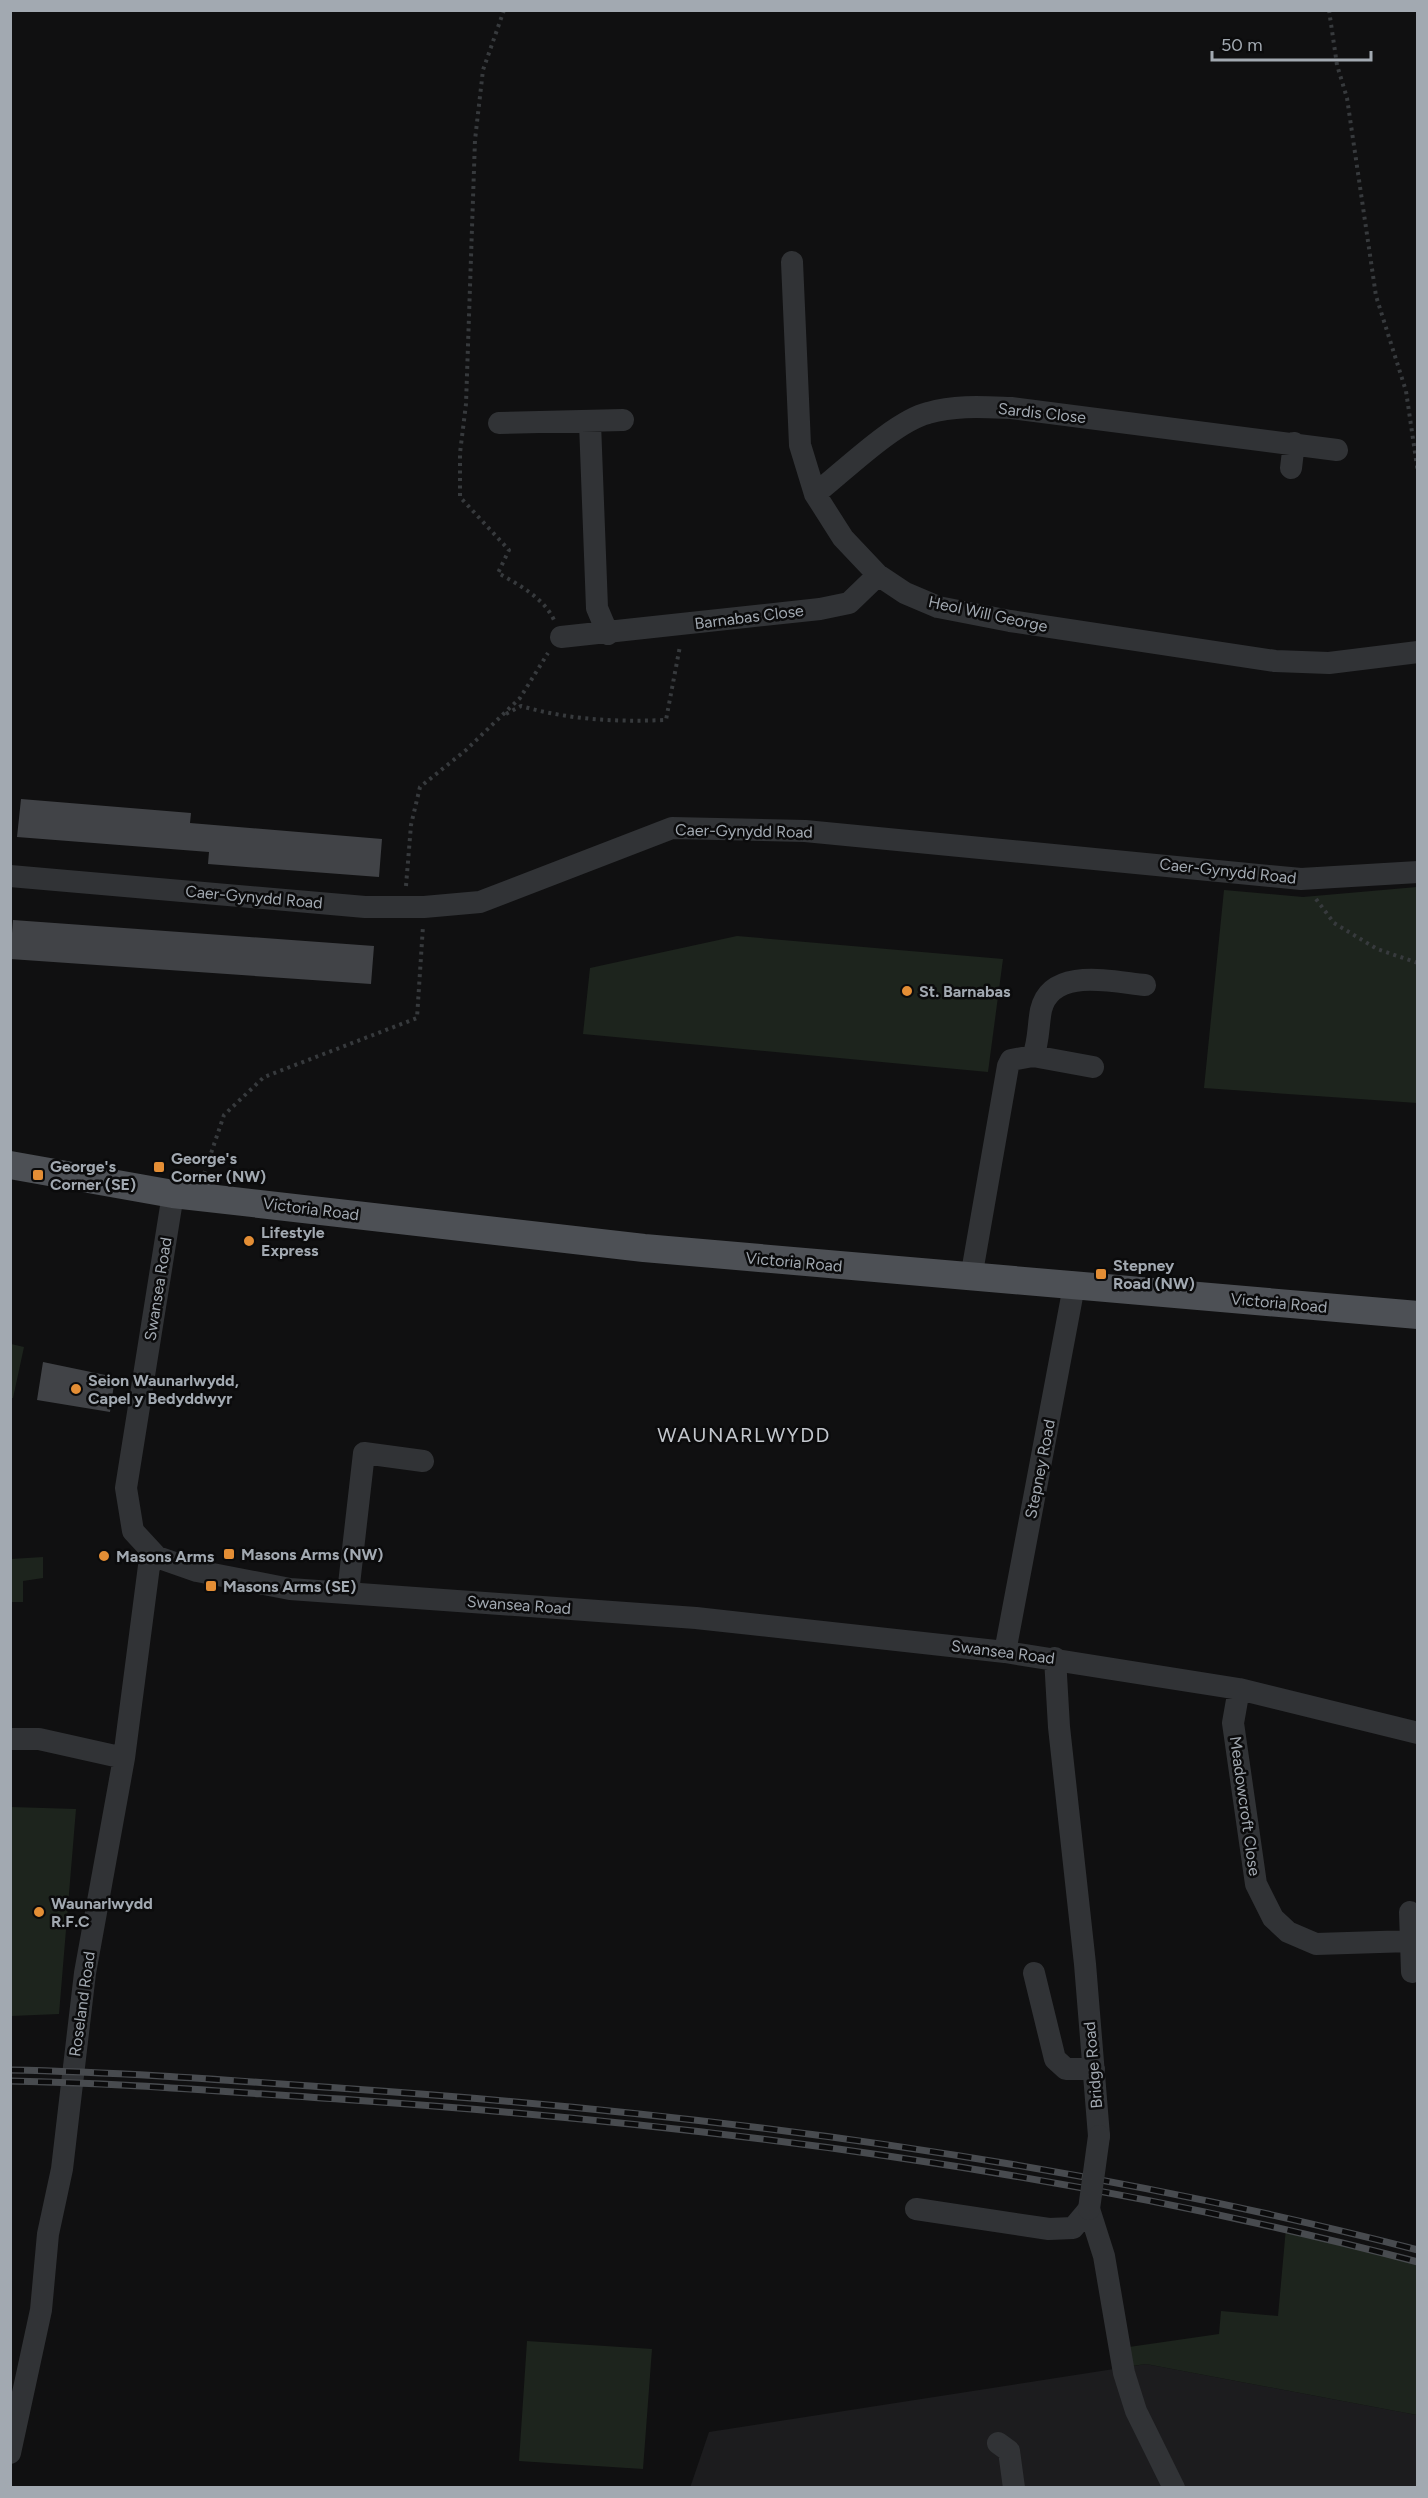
<svg xmlns="http://www.w3.org/2000/svg" width="1428" height="2498" font-family="Figtree,sans-serif">
	<style>
		.built { fill: #1c1c1e }
		.green { fill: #1d241d }
		.building { fill: #414347 }
		.lines { fill: none; stroke-linecap: round; stroke-linejoin: round }
		.path { stroke: #373a3d; stroke-width: 4; stroke-dasharray: 3 4.5; stroke-linecap: butt }
		.minor { stroke: #313336; stroke-width: 22 }
		.major { stroke: #4d5055; stroke-width: 28 }
		.rail-casing { stroke: #484b4f; stroke-width: 7 }
		.rail { stroke: #0b0b0c; stroke-width: 4.5; stroke-dasharray: 14; stroke-linecap: butt }
		.minor-bridge { stroke: #313336; stroke-width: 22 }
		.poi-dot { fill: #e48e35; stroke: #0b0b0c; stroke-width: 2 }
		.labels { text-anchor: middle; dominant-baseline: central; stroke-width: 5; stroke-linejoin: round; paint-order: stroke }
		.street-label { font-size: 16px; fill: #a2a9b1; stroke: #0b0b0c }
		.poi-label { font-size: 16px; font-weight: bold; fill: #a2a9b1; stroke: #0b0b0c; text-anchor: start }
		.quarter-label { font-size: 20px; letter-spacing: 1.5px; fill: #c3c7cd; stroke: #0b0b0c }
	</style>
	<rect width="100%" height="100%" fill="#101011"/>
	<!-- built -->
	<path class="built" d="M 1146,2364 L 1417,2415 L 1417,2487 L 690,2488 L 709,2432 Z"/>
	<!-- green -->
	<path class="green" d="M 1417,887 L 1417,1103 L 1204,1088 L 1224,890 L 1303,897 Z
		M 737,936 L 1003,959 L 988,1072 L 583,1034 L 590,968 Z
		M 11,1344 L 24,1347 L 13,1398 L 10,1398 Z
		M 43,1557 L 43,1578 L 23,1581 L 23,1602 L 11,1602 L 11,1559 Z
		M 11,1807 L 76,1809 L 59,2014 L 11,2016 Z
		M 1286,2228 L 1417,2261 L 1417,2415 L 1146,2364 L 1132,2366 L 1129,2347 L 1219,2334 L 1221,2311 L 1278,2316 Z
		M 527,2341 L 652,2349 L 643,2469 L 519,2461 Z"/>
	<!-- building -->
	<path class="building" d="M 21,799 L 191,813 L 190,823 L 382,839 L 379,877 L 208,864 L 209,852 L 17,837 Z
		M 13,920 L 374,946 L 371,984 L 10,959 Z
		M 43,1362 L 115,1377 L 110,1412 L 37,1400 Z"/>
	<g class="lines">
		<!-- path -->
		<path class="path" d="M 504,10 L 483,70 L 475,140 L 466,404 L 460,453 L 460,497 L 509,550 L 498,573 C 519,585 543,597 554,620
			M 1329,10 L 1337,65 L 1347,98 L 1376,296 L 1406,391 L 1418,473
			M 506,714 L 521,706 C 570,720 615,722 666,720 L 680,646
			M 406,886 L 411,825 L 420,787 L 466,750 L 520,698 L 548,653
			M 1316,899 L 1334,923 L 1377,949 L 1418,963
			M 204,1174 L 224,1115 L 264,1077 L 417,1018 L 423,926"/>
		<!-- minor -->
		<path class="minor" d="M 792,262 L 800,445 L 815,494 L 843,538 L 878,575 L 905,593 L 938,607 L 1010,621 L 1275,661 L 1329,663 L 1418,652
			M 499,423 L 623,420
			M 590,423 L 597,608 L 608,634
			M 1291,468 L 1294,443
			M 815,494 C 843,472 895,421 928,413 C 956,405 983,407 1011,408 L 1337,450
			M 561,637 L 820,609 L 849,603 L 878,575
			M 10,876 L 365,907 L 424,907 L 480,902 L 672,828 L 805,831 L 1301,879 L 1418,872
			M 1033,1056 L 1093,1067
			M 173,1194 L 126,1488 L 133,1531 L 157,1557 L 197,1571 L 290,1589 L 696,1618 L 1005,1652 L 1239,1689 L 1418,1733
			M 971,1278 L 1008,1066 L 1011,1060 L 1033,1056 C 1039,1042 1038,1025 1041,1010 C 1051,966 1113,982 1145,985
			M 348,1593 L 364,1453 L 423,1461
			M 1005,1652 L 1074,1286
			M 1055,1658 L 1059,1727 L 1085,1964 L 1099,2136
			M 1239,1689 L 1233,1723 L 1256,1884 L 1273,1918 L 1288,1932 L 1316,1944 L 1411,1941
			M 10,1739 L 39,1739 L 124,1758
			M 1410,1912 L 1412,1972
			M 1034,1973 L 1055,2059 L 1066,2069 L 1094,2069
			M 916,2209 L 1049,2229 L 1073,2228 L 1089,2209
			M 1089,2209 L 1104,2256 L 1124,2373 L 1136,2411 L 1174,2488
			M 998,2443 L 1009,2451 L 1014,2488
			M 10,2453 L 41,2310 L 48,2234 L 62,2169 L 85,1973 L 124,1758 L 149,1566 L 157,1557"/>
		<!-- major -->
		<path class="major" d="M 10,1165 L 173,1194 L 644,1248 L 1418,1315"/>
		<defs>
			<path id="rail" d="M 10,2070 C 125,2072 239,2081 353,2089 C 710,2114 1070,2160 1418,2250
				M 10,2081 C 125,2083 239,2093 353,2100 C 711,2125 1070,2171 1418,2262"/>
		</defs>
		<!-- rail casing -->
		<use href="#rail" class="rail-casing"/>
		<!-- rail -->
		<use href="#rail" class="rail"/>
		<!-- minor-bridge -->
		<path class="minor-bridge" d="M 1089,2209 L 1099,2136"/>
	</g>
	<!-- markers -->
	<g class="poi-dot">
		<circle cx="907" cy="991" r="6"/>
		<rect x="153" y="1161" width="12" height="12" rx="3"/>
		<rect x="32" y="1169" width="12" height="12" rx="3"/>
		<circle cx="249" cy="1241" r="6"/>
		<rect x="1095" y="1268" width="12" height="12" rx="3"/>
		<circle cx="76" cy="1389" r="6"/>
		<rect x="223" y="1548" width="12" height="12" rx="3"/>
		<circle cx="104" cy="1556" r="6"/>
		<rect x="205" y="1580" width="12" height="12" rx="3"/>
		<circle cx="39" cy="1912" r="6"/>
	</g>
	<g class="labels">
		<!-- street labels -->
		<g class="street-label">
			<text transform="translate(1042 413) rotate(6)">Sardis Close</text>
			<text transform="translate(988 614) rotate(12)">Heol Will George</text>
			<text transform="translate(749 617) rotate(-7)">Barnabas Close</text>
			<text transform="translate(744 831) rotate(1)">Caer-Gynydd Road</text>
			<text transform="translate(1228 871) rotate(6)">Caer-Gynydd Road</text>
			<text transform="translate(254 897) rotate(5)">Caer-Gynydd Road</text>
			<text transform="translate(311 1209) rotate(7)">Victoria Road</text>
			<text transform="translate(794 1262) rotate(5)">Victoria Road</text>
			<text transform="translate(158 1289) rotate(-81)">Swansea Road</text>
			<text transform="translate(1279 1303) rotate(5)">Victoria Road</text>
			<text transform="translate(1040 1469) rotate(-79)">Stepney Road</text>
			<text transform="translate(519 1605) rotate(4)">Swansea Road</text>
			<text transform="translate(1003 1652) rotate(7)">Swansea Road</text>
			<text transform="translate(1245 1806) rotate(82)">Meadowcroft Close</text>
			<text transform="translate(82 2004) rotate(-82)">Roseland Road</text>
			<text transform="translate(1093 2065) rotate(-95)">Bridge Road</text>
		</g>
		<!-- poi labels -->
		<g class="poi-label">
			<text x="919" y="991">St. Barnabas</text>
			<text x="171" y="1158">George's<tspan x="171" dy="18">Corner (NW)</tspan></text>
			<text x="50" y="1166">George's<tspan x="50" dy="18">Corner (SE)</tspan></text>
			<text x="261" y="1232">Lifestyle<tspan x="261" dy="18">Express</tspan></text>
			<text x="1113" y="1265">Stepney<tspan x="1113" dy="18">Road (NW)</tspan></text>
			<text x="88" y="1380">Seion Waunarlwydd,<tspan x="88" dy="18">Capel y Bedyddwyr</tspan></text>
			<text x="241" y="1554">Masons Arms (NW)</text>
			<text x="116" y="1556">Masons Arms</text>
			<text x="223" y="1586">Masons Arms (SE)</text>
			<text x="51" y="1903">Waunarlwydd<tspan x="51" dy="18">R.F.C</tspan></text>
		</g>
		<!-- quarter labels -->
		<g class="quarter-label">
			<text x="744" y="1435">WAUNARLWYDD</text>
		</g>
	</g>
	<!-- border -->
	<rect width="1428" height="2498" fill="none" stroke="#a2a9b1" stroke-width="24"/>
	<!-- scale -->
	<path d="M1212 51v9h159v-9" fill="none" stroke="#a2a9b1" stroke-width="3"/>
	<text x="1221" y="51" font-size="18" fill="#a2a9b1" stroke="#0b0b0c" stroke-width="4.5" paint-order="stroke">50 m</text>
</svg>
